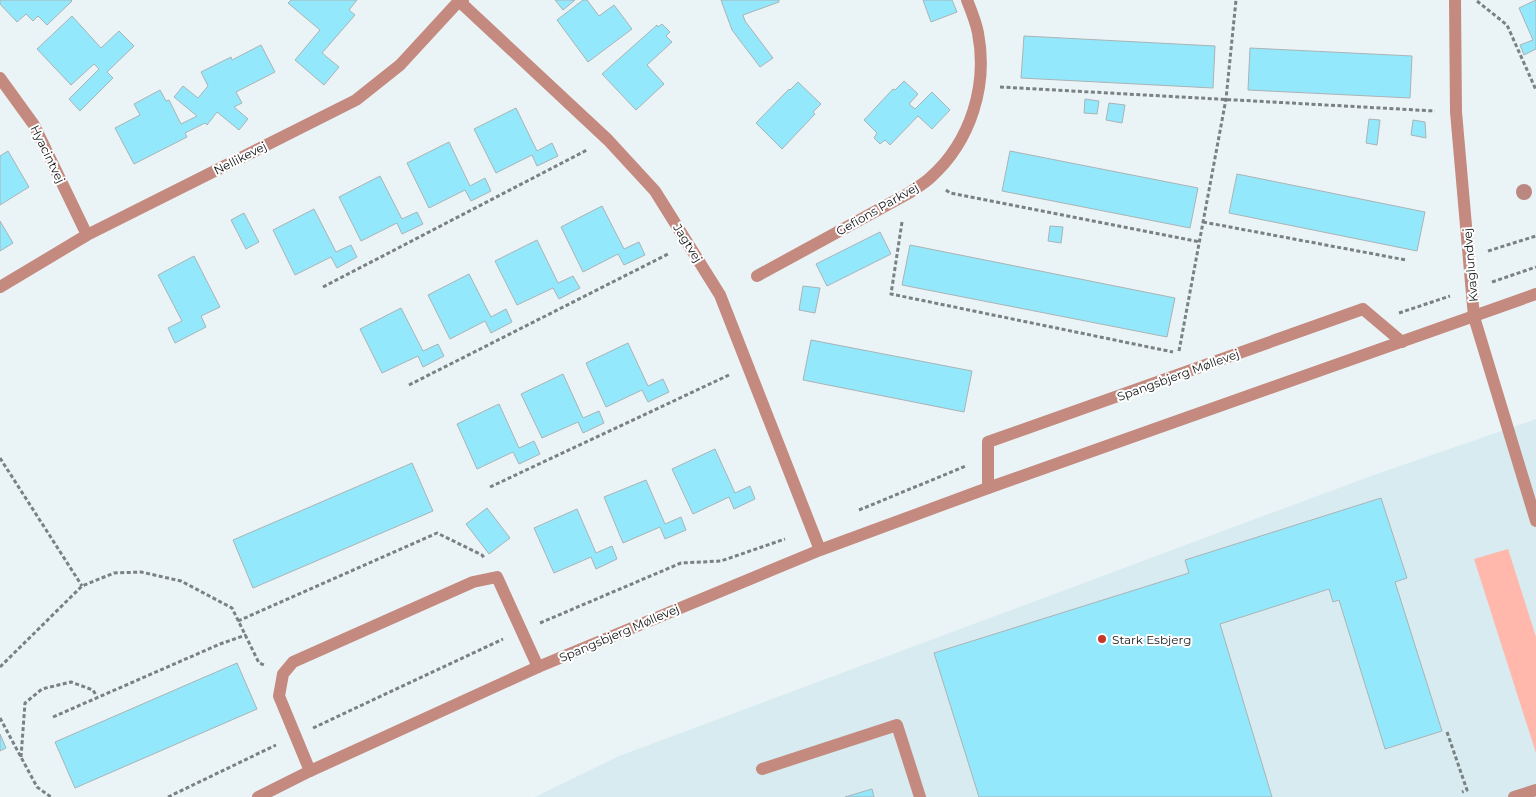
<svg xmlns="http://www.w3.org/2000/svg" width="1536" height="797" font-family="Montserrat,sans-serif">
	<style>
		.built { fill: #d8ebf0 }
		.green { fill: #ffb8ab }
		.building { fill: #94e8fb; stroke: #aab3b6 }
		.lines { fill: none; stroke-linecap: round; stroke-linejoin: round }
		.path { stroke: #7a8182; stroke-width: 3; stroke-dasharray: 4 2.5; stroke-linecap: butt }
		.service { stroke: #c58a7f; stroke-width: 12 }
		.minor { stroke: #c58a7f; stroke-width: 12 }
		.tertiary { stroke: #c58a7f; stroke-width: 12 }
		.tree { fill: #ba8881 }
		.poi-dot { fill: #c53827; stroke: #fff; stroke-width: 2 }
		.labels { text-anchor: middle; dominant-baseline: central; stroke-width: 4; stroke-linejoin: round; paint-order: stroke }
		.street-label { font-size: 12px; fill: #121516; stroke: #fff }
		.poi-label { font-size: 12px; fill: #121516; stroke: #fff; text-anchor: start }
	</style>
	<rect width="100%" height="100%" fill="#eaf4f6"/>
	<!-- built -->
	<path class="built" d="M 1536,419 L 1536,797 L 535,797 L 619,756 L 1371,476 Z"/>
	<!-- green -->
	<path class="green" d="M 1508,549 L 1536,637 L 1536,753 L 1474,559 Z"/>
	<!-- building -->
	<path class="building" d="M 0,0 L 71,0 L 72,1 L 47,25 L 38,16 L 33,21 L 26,14 L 17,22 L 0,4 Z
		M 291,0 L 357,0 L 349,10 L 355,15 L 322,53 L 339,67 L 324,85 L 295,60 L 320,30 L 288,3 Z
		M 555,0 L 575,0 L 563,10 Z
		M 583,0 L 587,0 L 599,16 L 614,5 L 632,29 L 588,62 L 557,20 Z
		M 721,0 L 779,0 L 779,2 L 743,15 L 745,21 L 773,58 L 760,67 L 732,30 Z
		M 923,0 L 952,0 L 957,12 L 931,22 Z
		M 1536,0 L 1536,49 L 1524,55 L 1520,45 L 1533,40 L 1519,8 Z
		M 72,16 L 101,48 L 119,31 L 134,46 L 107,72 L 113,78 L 80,111 L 69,99 L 99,69 L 94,64 L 71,85 L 37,49 Z
		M 662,24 L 670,32 L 666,36 L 672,42 L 647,65 L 664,84 L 636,110 L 602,74 L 657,25 L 658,27 Z
		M 1024,36 L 1215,46 L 1213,88 L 1021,78 Z
		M 261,45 L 275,72 L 236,92 L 242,103 L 234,107 L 248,119 L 239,130 L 217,112 L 207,125 L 205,123 L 185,133 L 187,137 L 134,164 L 115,128 L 140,115 L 134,104 L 160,90 L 166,101 L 169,100 L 181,124 L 197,116 L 174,97 L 183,86 L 198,98 L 208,86 L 201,72 L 231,57 L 232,60 Z
		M 1250,48 L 1412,56 L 1410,98 L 1248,90 Z
		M 904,81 L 918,94 L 909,104 L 915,109 L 932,92 L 950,110 L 932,129 L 918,116 L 890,145 L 885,140 L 880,144 L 874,138 L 877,133 L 864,120 L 893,89 L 895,90 Z
		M 798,82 L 821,104 L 813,112 L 815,114 L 782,149 L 756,123 L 789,89 L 790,90 Z
		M 1085,99 L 1099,101 L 1097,114 L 1084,113 Z
		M 1109,103 L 1125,105 L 1122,123 L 1106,120 Z
		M 516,108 L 537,151 L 552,143 L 558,156 L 537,166 L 532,155 L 496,173 L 474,129 Z
		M 1369,119 L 1380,120 L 1377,145 L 1366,143 Z
		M 1413,120 L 1425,122 L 1426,138 L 1411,135 Z
		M 449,142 L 470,186 L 485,178 L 491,191 L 471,201 L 465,190 L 429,208 L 407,163 Z
		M 8,151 L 29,187 L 0,205 L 0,156 Z
		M 1010,151 L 1198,188 L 1190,228 L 1002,191 Z
		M 1237,174 L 1425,212 L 1417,251 L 1229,213 Z
		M 380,176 L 402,219 L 417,212 L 423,224 L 402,234 L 397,223 L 361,241 L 339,197 Z
		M 602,206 L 624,249 L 639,242 L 645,255 L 624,265 L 618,254 L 583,272 L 561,227 Z
		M 314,209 L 336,252 L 351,245 L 357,257 L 337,268 L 331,257 L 295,275 L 273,230 Z
		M 244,213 L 259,242 L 246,249 L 231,220 Z
		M 0,221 L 13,243 L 0,251 Z
		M 1050,226 L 1063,227 L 1061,243 L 1048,241 Z
		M 880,232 L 891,254 L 827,286 L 816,264 Z
		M 537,240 L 558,283 L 573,276 L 580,288 L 559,299 L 553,288 L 517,305 L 495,261 Z
		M 910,245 L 1175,298 L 1167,337 L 902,285 Z
		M 194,256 L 220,307 L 201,316 L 206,327 L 175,343 L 168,328 L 182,321 L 158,275 Z
		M 469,274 L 491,317 L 506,309 L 512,322 L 491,333 L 485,321 L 450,339 L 428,295 Z
		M 803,286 L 820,288 L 815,313 L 799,310 Z
		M 401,308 L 423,351 L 438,344 L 444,356 L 423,367 L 418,356 L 382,373 L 360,329 Z
		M 811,340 L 972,371 L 964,412 L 803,380 Z
		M 628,343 L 648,386 L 663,379 L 669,392 L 648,402 L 642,390 L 606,407 L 586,363 Z
		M 563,374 L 583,418 L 599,411 L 604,423 L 583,433 L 578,422 L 542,438 L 521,394 Z
		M 499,404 L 519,448 L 534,441 L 540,454 L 519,464 L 513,452 L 477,469 L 457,424 Z
		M 715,449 L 735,493 L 750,486 L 755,499 L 734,509 L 729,497 L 693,514 L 672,469 Z
		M 412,463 L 433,511 L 253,588 L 233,540 Z
		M 646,480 L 665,524 L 681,517 L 686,530 L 665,539 L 660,527 L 623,543 L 604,497 Z
		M 1381,498 L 1407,578 L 1395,582 L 1442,731 L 1385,749 L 1339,600 L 1333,602 L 1329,589 L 1220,624 L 1272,797 L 979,797 L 934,653 L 1189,573 L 1185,560 Z
		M 487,508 L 510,538 L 489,554 L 466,524 Z
		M 577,509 L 596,553 L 612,546 L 617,559 L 596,569 L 591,557 L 554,573 L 534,528 Z
		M 237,663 L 257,709 L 75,788 L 55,742 Z
		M 0,734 L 6,748 L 0,751 Z
		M 872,789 L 874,797 L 845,797 Z"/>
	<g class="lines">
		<!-- path -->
		<path class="path" d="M 1477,1 L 1507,25 L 1536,90
			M 1000,87 L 1435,111
			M 946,190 L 950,193 L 1200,242
			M 902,222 L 891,294 L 1173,352
			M 1203,222 L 1406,260
			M 1488,251 L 1536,236
			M 1492,282 L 1536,267
			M 323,287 L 587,150
			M 1399,313 L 1450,296
			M 1179,351 L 1226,99 L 1236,0
			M 409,385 L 670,253
			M 0,458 L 82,586
			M 490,487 L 729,375
			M 859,510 L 966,466
			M 238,621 L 437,533 L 482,555 L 485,559
			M 540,623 L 681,563 L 721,561 L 785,539
			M 0,667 L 82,586 L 114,573 L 141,572 L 181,581 L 232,608 L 259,663 L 264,665
			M 53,717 L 220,644 L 246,635
			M 0,718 L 37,787 L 51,797
			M 313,728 L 503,639
			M 1447,732 L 1467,790 L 1462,792
			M 21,757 L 25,703 L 42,689 L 71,682 L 93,690 L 97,697
			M 168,797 L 276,745"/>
		<!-- service -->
		<path class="service" d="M 762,769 L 897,725 L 920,797
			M 310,771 L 279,696 L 283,674 L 293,662 L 473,582 L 497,577 L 538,667
			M 1514,797 L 1536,790"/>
		<!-- minor -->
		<path class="minor" d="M 0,78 L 34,125 L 87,235
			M 757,276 L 909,193 C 916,188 925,183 931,177 C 971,141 988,85 978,33 C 976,22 971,10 967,0
			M 0,287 L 87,235 L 356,100 L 400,65 L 459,1 L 463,0
			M 1474,317 L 1536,521
			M 988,488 L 988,442 L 1363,309 L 1402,342"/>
		<!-- tertiary -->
		<path class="tertiary" d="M 458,0 L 608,140 L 655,191 L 720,295 L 820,550
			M 1455,0 L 1456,112 L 1474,317
			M 258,797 L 310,771 L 538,667 L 820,550 L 988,488 L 1536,294"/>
	</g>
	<!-- trees -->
	<circle class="tree" cx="1524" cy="192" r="8"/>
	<!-- markers -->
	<circle class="poi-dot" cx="1102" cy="639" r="5"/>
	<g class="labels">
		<!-- street labels -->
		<g class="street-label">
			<text transform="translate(48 154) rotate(64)">Hyacintvej</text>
			<text transform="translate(240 158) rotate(-27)">Nellikevej</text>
			<text transform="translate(877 209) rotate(-30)">Gefions Parkvej</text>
			<text transform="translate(688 243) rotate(58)">Jagtvej</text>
			<text transform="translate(1470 265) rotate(-95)">Kvaglundvej</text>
			<text transform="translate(1178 375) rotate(-20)">Spangsbjerg Møllevej</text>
			<text transform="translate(619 633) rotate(-23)">Spangsbjerg Møllevej</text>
		</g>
		<!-- poi labels -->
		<g class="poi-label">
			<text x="1112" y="639">Stark Esbjerg</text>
		</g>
	</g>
</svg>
